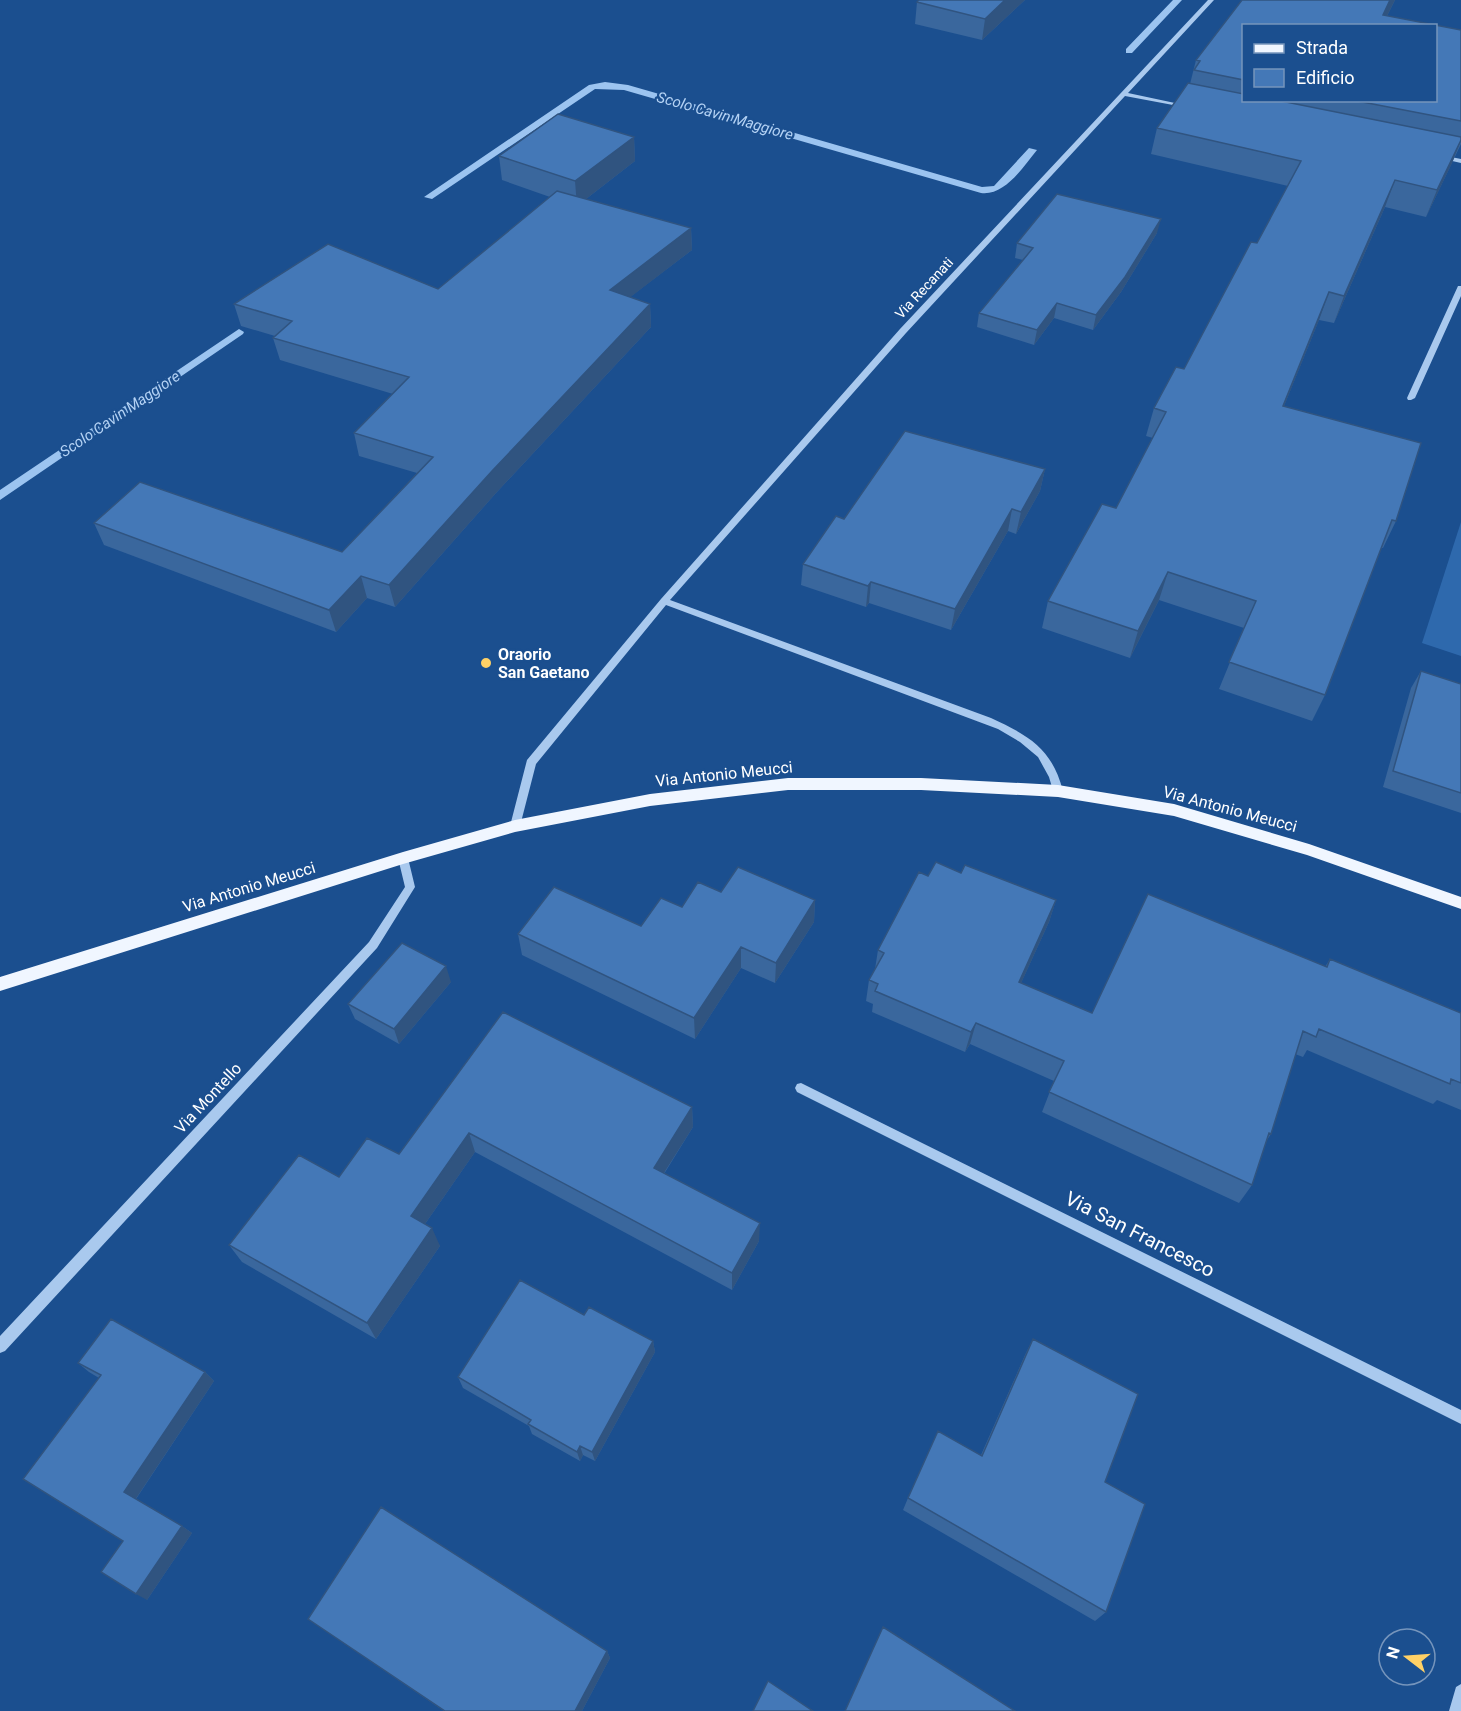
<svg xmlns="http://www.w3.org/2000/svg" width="1461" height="1711" font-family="Roboto,sans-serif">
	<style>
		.green { fill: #2e69ad }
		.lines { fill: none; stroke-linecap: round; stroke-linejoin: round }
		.stream { fill: #9cc4f0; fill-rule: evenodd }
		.minor { fill: #a9c9ee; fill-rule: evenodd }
		.major { fill: #f0f6ff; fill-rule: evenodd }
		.wall { fill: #3a679d; fill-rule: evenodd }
		.shaded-wall { fill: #305480 }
		.building { fill: #4478b7; stroke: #305480; stroke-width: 1.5 }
		.poi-dot { fill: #ffd166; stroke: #1b4f8f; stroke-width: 2 }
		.labels { text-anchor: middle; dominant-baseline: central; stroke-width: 4.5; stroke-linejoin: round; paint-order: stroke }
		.far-street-label { font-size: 14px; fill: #fff; stroke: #1b4f8f }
		.far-water-label { font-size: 15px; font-style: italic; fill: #b5d3f5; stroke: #1b4f8f }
		.poi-label { font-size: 16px; font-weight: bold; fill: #fff; stroke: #1b4f8f; text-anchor: start }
		.street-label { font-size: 16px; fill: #fff; stroke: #1b4f8f }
		.near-street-label { font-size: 20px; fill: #fff; stroke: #1b4f8f }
	</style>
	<rect width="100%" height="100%" fill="#1b4f8f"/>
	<!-- green -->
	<path class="green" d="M 1461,522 L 1461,656 L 1422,643 Z"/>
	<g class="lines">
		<!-- stream -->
		<path class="stream" d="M 1173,0 L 1182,0 L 1132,53 L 1126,53 L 1126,49 Z
			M 605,82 L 628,85 L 982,187 L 994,186 L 1029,148 L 1037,150 C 1023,167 1005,196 981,193 L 624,90 L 595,89 L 432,199 L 424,197 L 589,85 Z
			M 239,329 L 244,332 L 243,334 L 0,500 L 0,490 Z"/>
		<!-- minor -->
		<path class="minor" d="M 1208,0 L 1214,0 L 1128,93 L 1189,106 L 1189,108 L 1125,96 L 906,333 L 670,600 L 991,718 C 1030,736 1052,749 1063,791 L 1062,794 L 1054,794 L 1049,777 L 1038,757 L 1020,742 L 998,729 L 666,605 L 536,764 L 520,826 L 519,829 L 511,829 L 510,826 L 527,760 L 661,599 L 900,329 Z
			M 1441,155 L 1461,159 L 1461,163 L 1439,158 L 1438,157 Z
			M 1458,286 L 1461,286 L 1461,296 L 1415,398 L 1411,400 L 1408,400 L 1407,398 Z
			M 403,854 L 407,855 L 408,858 L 415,887 L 377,948 L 5,1351 L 0,1353 L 0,1336 L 369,942 L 405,887 L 398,858 L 399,855 Z
			M 801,1083 L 1461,1410 L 1461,1424 L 797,1092 L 795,1088 L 797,1084 Z
			M 1461,1684 L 1461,1711 L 1449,1711 L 1456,1687 Z"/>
		<!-- major -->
		<path class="major" d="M 788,778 L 921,778 L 1058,785 L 1174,804 L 1309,844 L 1461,897 L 1461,909 L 1307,855 L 1174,816 L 1058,797 L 921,790 L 788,790 L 650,806 L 515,832 L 403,864 L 0,991 L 0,977 L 403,852 L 515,820 L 650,794 Z"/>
	</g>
	<!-- wall -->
	<path class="wall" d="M 919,0 L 1025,0 L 982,40 L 915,24 L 917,2 Z
		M 1242,0 L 1395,0 L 1387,16 L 1461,30 L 1461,144 L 1426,217 L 1385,207 L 1334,323 L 1319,320 L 1284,406 L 1421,443 L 1396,521 L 1383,548 L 1381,548 L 1325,695 L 1312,721 L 1219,689 L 1244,628 L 1159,600 L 1130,658 L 1042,628 L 1048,601 L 1102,504 L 1116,508 L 1153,438 L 1146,436 L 1154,408 L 1176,367 L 1184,369 L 1251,242 L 1257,243 L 1288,186 L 1151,154 L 1157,128 L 1188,83 L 1190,84 L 1196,60 ZM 1244,26 L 1436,26 L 1436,100 L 1244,100 Z
		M 634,137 L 635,161 L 586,199 L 691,228 L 692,250 L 630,297 L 650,304 L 651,327 L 496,493 L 395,607 L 367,598 L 336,632 L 104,545 L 94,523 L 342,552 L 417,473 L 359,456 L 354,433 L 393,394 L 280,360 L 273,338 L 275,336 L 241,326 L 234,304 L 438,289 L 550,197 L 502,180 L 499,156 Z
		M 1157,233 L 1121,292 L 1093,330 L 1054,318 L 1034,345 L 977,327 L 979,313 L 1023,260 L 1015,258 L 1017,243 Z
		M 1045,469 L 1040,491 L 1016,534 L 1008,531 L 951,630 L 869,603 L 866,607 L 801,585 L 803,564 L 844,519 Z
		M 1421,671 L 1461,684 L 1461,813 L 1383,787 L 1411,688 Z
		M 961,873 L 1056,900 L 1049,922 L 1021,983 L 1092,1013 L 1325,967 L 1330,959 L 1461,1013 L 1461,1110 L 1437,1100 L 1433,1104 L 1307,1050 L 1303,1057 L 1295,1054 L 1271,1134 L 1267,1140 L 1252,1185 L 1239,1203 L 1042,1112 L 1054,1081 L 970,1044 L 965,1052 L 872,1012 L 873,1004 L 866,1001 L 869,980 L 875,969 L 878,950 L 928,876 Z
		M 721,892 L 815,900 L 814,922 L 775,983 L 741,968 L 695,1039 L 522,955 L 518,934 L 641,926 L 682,907 Z
		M 451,982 L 399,1044 L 355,1019 L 348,1004 Z
		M 503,1012 L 692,1107 L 693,1127 L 664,1174 L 759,1241 L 732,1290 L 475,1152 L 425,1224 L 440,1246 L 376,1339 L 242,1262 L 229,1245 L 339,1177 L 399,1154 Z
		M 584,1315 L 653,1341 L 655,1352 L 595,1461 L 583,1455 L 580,1461 L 532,1434 L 529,1426 L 463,1388 L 458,1377 Z
		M 1033,1339 L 1105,1482 L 1106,1612 L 1095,1621 L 903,1510 L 908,1498 L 981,1455 L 1025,1355 Z
		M 78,1363 L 205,1372 L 214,1381 L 136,1499 L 182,1526 L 192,1533 L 147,1600 L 123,1541 L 99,1378 L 89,1372 Z
		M 308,1619 L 607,1651 L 610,1658 L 582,1711 L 444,1711 Z"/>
	<!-- shaded-wall -->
	<path class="shaded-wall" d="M 1005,0 L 1025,0 L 982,40 L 985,19 Z
		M 1390,0 L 1395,0 L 1382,26 L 1383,15 Z
		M 634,137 L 635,161 L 577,206 L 575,181 Z
		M 1461,140 L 1452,163 L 1426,217 L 1437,190 Z
		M 1395,180 L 1385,207 L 1334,323 L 1344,296 Z
		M 1161,219 L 1157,233 L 1121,292 L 1093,330 L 1096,315 Z
		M 691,228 L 692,250 L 611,312 L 610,290 Z
		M 1329,292 L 1319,320 L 1273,433 L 1283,406 Z
		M 1057,303 L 1054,318 L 1034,345 L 1037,330 Z
		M 650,304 L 651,327 L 496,493 L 395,607 L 389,585 L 492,471 Z
		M 1045,469 L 1040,491 L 1016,534 L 1021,512 Z
		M 1012,509 L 1008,531 L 951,630 L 955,609 Z
		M 1168,572 L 1159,600 L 1130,658 L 1138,631 Z
		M 361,576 L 367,598 L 336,632 L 329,610 Z
		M 871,582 L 869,603 L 866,607 L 868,586 Z
		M 815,900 L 814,922 L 775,983 L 776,963 Z
		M 1056,900 L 1049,922 L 1012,1003 L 1019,982 Z
		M 741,947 L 741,968 L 695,1039 L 694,1018 Z
		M 446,966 L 451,982 L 399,1044 L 394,1029 Z
		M 976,1023 L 970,1044 L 965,1052 L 971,1032 Z
		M 692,1107 L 693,1127 L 655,1187 L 654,1168 Z
		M 469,1133 L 475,1152 L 418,1234 L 411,1216 Z
		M 760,1223 L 759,1241 L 732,1290 L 732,1273 Z
		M 432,1228 L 440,1246 L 376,1339 L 367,1323 Z
		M 653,1341 L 655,1352 L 595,1461 L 592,1452 Z
		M 205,1372 L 214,1381 L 135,1500 L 124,1492 Z
		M 580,1446 L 583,1455 L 580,1461 L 577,1452 Z
		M 182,1526 L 192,1533 L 147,1600 L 136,1594 Z
		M 607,1651 L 610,1658 L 582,1711 L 575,1711 Z"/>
	<!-- building -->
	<path class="building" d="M 919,0 L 1005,0 L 985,19 L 917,2 Z
		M 1242,0 L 1390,0 L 1383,15 L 1461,30 L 1461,121 L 1352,100 L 1436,100 L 1436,26 L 1244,26 L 1244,80 L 1194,70 L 1200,61 L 1196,60 Z
		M 1188,83 L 1244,94 L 1244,100 L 1276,100 L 1461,137 L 1461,140 L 1437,190 L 1395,180 L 1344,296 L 1329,292 L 1283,406 L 1421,443 L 1396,521 L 1392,520 L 1325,695 L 1229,662 L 1256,601 L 1168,572 L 1138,631 L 1048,601 L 1102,504 L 1116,508 L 1166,412 L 1154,408 L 1176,367 L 1184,369 L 1251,242 L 1257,243 L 1301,161 L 1157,128 Z
		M 558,114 L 634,137 L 575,181 L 499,156 Z
		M 557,191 L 691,228 L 610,290 L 650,304 L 492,471 L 389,585 L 361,576 L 329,610 L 94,523 L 140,482 L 342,552 L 433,457 L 354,433 L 409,377 L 273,338 L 292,321 L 234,304 L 328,244 L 438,289 Z
		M 1057,194 L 1161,219 L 1125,277 L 1096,315 L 1057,303 L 1037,330 L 979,313 L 1033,248 L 1017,243 Z
		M 905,431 L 1045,469 L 1021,512 L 1012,509 L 955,609 L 871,582 L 868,586 L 803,564 L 836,516 L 844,519 Z
		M 1421,671 L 1461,684 L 1461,793 L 1393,771 Z
		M 936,862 L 961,873 L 965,865 L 1056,900 L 1019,982 L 1092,1013 L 1148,894 L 1327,967 L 1330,959 L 1461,1013 L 1461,1083 L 1451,1079 L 1450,1084 L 1319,1029 L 1316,1037 L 1303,1031 L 1271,1134 L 1269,1133 L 1252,1185 L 1049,1092 L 1064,1061 L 976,1023 L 971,1032 L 875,991 L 878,984 L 869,980 L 884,953 L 878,950 L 919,872 L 928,876 Z
		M 738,867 L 815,900 L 776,963 L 741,947 L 694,1018 L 518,934 L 554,887 L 641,926 L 661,898 L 682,907 L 698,882 L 721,892 Z
		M 402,943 L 446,966 L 394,1029 L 348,1004 Z
		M 503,1012 L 692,1107 L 654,1168 L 760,1223 L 732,1273 L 469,1133 L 411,1216 L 432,1228 L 367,1323 L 229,1245 L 299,1155 L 339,1177 L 367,1138 L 399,1154 Z
		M 520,1280 L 584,1315 L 589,1307 L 653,1341 L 592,1452 L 580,1446 L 577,1452 L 528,1424 L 531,1420 L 458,1377 Z
		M 111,1319 L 205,1372 L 124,1492 L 182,1526 L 136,1594 L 101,1572 L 123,1541 L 23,1479 L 101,1375 L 78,1363 Z
		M 1033,1339 L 1138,1394 L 1105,1482 L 1145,1504 L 1106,1612 L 908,1498 L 938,1431 L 982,1456 Z
		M 381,1507 L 607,1651 L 575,1711 L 445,1711 L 308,1619 Z
		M 883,1627 L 1015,1711 L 845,1711 Z
		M 768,1681 L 813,1711 L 753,1711 Z"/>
	<!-- markers -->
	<circle class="poi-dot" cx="486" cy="663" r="6"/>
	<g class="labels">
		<!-- far-street labels -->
		<g class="far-street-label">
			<text transform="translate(924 288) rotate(-47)">Via Recanati</text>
		</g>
		<!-- far-water labels -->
		<g class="far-water-label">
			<text transform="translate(725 116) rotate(16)">Scolo Cavin Maggiore</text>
			<text transform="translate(120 414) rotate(-34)">Scolo Cavin Maggiore</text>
		</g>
		<!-- poi labels -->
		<g class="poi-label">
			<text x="498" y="654">Oraorio<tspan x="498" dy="18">San Gaetano</tspan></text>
		</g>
		<!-- street labels -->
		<g class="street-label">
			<text transform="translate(724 774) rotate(-6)">Via Antonio Meucci</text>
			<text transform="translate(1230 809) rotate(15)">Via Antonio Meucci</text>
			<text transform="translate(249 887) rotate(-17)">Via Antonio Meucci</text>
			<text transform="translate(208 1098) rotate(-47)">Via Montello</text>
		</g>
		<!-- near-street labels -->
		<g class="near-street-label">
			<text transform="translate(1140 1234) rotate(27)">Via San Francesco</text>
		</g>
	</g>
	<!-- legend -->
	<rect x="1242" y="24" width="195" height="78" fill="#1b4f8f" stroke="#7695bc" stroke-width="1.5"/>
	<rect x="1254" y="44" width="30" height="9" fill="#f0f6ff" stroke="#7695bc" stroke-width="1.5"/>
	<text x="1296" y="54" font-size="18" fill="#ffffff">Strada</text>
	<rect x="1254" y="69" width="30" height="18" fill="#4478b7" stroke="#7695bc" stroke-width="1.5"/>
	<text x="1296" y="84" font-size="18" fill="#ffffff">Edificio</text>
	<!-- north arrow -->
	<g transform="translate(1407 1657) rotate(287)"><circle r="28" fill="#1b4f8f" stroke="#7695bc" stroke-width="1.5"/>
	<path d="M0-4.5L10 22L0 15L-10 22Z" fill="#ffd166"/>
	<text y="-9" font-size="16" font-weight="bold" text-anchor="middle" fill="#ffffff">N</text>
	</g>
</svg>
